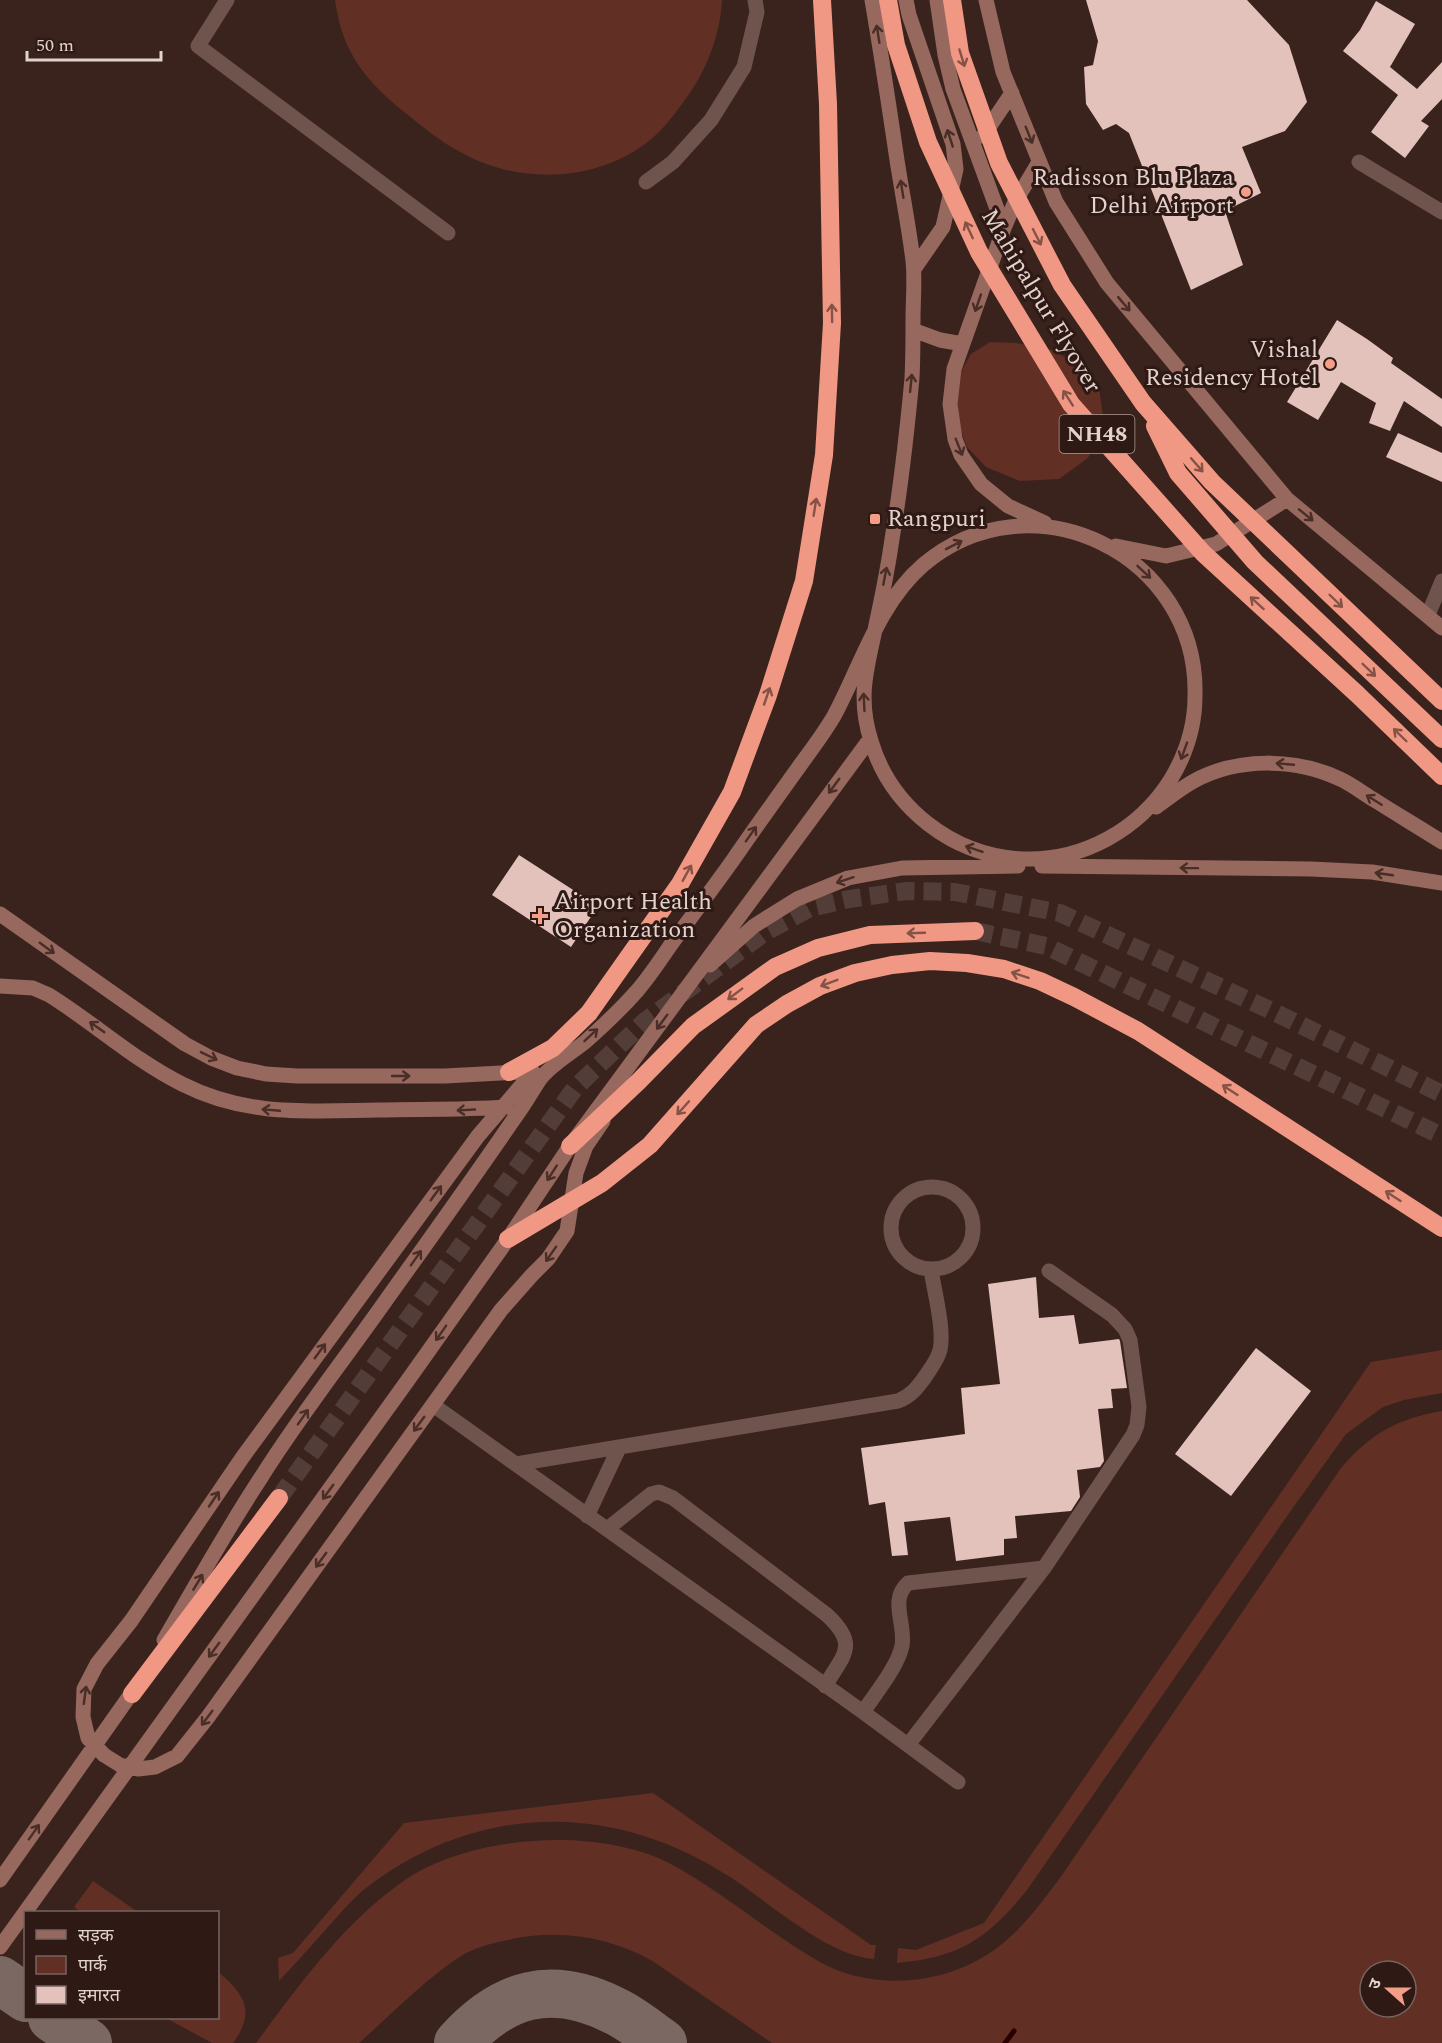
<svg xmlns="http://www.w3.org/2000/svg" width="1442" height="2043" font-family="Spectral,'Noto Sans Devanagari',serif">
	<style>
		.green { fill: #612f24; fill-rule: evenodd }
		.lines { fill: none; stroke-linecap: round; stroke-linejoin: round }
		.stream { stroke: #290000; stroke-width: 5 }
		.taxiway { stroke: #7c6863; stroke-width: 48 }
		.building { fill: #e2c2bb }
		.highway-tunnel { stroke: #533d38; stroke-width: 18; stroke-dasharray: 18 9; stroke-linecap: butt }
		.street { stroke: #6f544e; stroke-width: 15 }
		.secondary { stroke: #96685e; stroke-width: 15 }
		.highway { stroke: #f19884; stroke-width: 18 }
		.oneway { stroke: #492d26 }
		.oneway2 { stroke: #865246 }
		.poi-dot { fill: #f49e8a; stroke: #2f1914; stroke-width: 2 }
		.labels { text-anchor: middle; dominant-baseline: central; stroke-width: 6; stroke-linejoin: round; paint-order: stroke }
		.shield { fill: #2f1914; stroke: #ad9b97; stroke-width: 1.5 }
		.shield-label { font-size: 22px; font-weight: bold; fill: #e3d3cf }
		.poi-label { font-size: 24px; fill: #e3d3cf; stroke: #2f1914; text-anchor: end }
		.street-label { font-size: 24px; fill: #e3d3cf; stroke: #2f1914 }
	</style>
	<rect width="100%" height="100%" fill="#3a231d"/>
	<!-- green -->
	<path class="green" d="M 335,0 L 722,0 C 720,38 705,74 682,104 C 671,119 660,133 645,144 C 594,182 519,184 464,154 C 444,144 425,129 408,115 C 367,83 342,53 335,0 Z
		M 990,342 L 1016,343 L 1052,350 L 1081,366 L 1099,387 L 1104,424 L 1088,458 L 1059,479 L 1020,481 L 986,467 L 967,447 L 958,424 L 954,400 L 959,375 L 971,354 Z
		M 1442,1350 L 1442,1393 L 1404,1400 L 1383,1407 L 1346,1434 L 1292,1509 L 1027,1890 C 987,1939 961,1957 897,1963 L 898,1948 L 916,1950 L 984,1923 L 1371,1362 Z
		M 1442,1411 L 1442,2043 L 772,2043 L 654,1962 C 610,1937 562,1929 512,1939 C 496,1942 479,1946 464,1954 C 426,1978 393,2013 359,2043 L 256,2043 C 299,1985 344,1922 405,1880 C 472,1835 596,1826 669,1863 C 722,1891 766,1931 818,1961 C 878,1995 960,1984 1010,1937 C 1029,1920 1044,1899 1060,1878 L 1341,1468 C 1371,1433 1397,1419 1442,1411 ZM 1370,1971 L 1406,1971 L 1406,2007 L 1370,2007 Z
		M 653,1793 L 871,1945 L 876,1945 L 874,1959 C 827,1956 770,1903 730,1877 C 614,1801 477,1802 366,1888 C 352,1899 340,1914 328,1927 C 312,1945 296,1963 279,1981 L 278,1958 L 293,1953 L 404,1823 Z
		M 93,1881 L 138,1912 L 81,1912 L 74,1907 Z
		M 218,1972 C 245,1994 256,2012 233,2043 L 212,2043 L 166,2018 L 218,2018 Z"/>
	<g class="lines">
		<!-- stream -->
		<path class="stream" d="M 1005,2043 L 1014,2031"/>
		<!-- taxiway -->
		<path class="taxiway" d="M 0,1980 L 26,1998
			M 52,2018 L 88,2043
			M 458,2043 C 503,1993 551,1979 613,2010 C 631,2018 647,2032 663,2043"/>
	</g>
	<!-- building -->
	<path class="building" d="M 1086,0 L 1247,0 L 1289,45 L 1307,102 L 1285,131 L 1242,147 L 1261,193 L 1225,211 L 1243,265 L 1191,290 L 1129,133 L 1116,124 L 1103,130 L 1086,104 L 1084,67 L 1093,65 L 1098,41 Z
		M 1376,1 L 1415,24 L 1390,67 L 1417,89 L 1442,62 L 1442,99 L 1421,121 L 1429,126 L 1405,158 L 1371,132 L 1398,95 L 1343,51 L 1360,30 Z
		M 1337,320 L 1367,339 L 1393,358 L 1391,363 L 1442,399 L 1442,427 L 1404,401 L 1390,431 L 1369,423 L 1376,403 L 1341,382 L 1318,420 L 1287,402 Z
		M 1398,433 L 1442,453 L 1442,482 L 1386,457 Z
		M 519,855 L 598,906 L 571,947 L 492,895 Z
		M 1036,1277 L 1039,1318 L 1074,1315 L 1079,1344 L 1119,1339 L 1120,1341 L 1127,1388 L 1111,1389 L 1113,1408 L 1098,1409 L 1104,1461 L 1100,1467 L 1077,1470 L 1080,1497 L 1071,1511 L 1015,1516 L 1017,1538 L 1004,1539 L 1004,1555 L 956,1561 L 950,1517 L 904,1522 L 908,1555 L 892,1556 L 885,1502 L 869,1505 L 861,1448 L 965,1434 L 961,1388 L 1000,1384 L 988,1284 Z
		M 1256,1348 L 1311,1391 L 1231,1496 L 1175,1454 Z"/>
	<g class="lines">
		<!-- highway-tunnel -->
		<path class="highway-tunnel" d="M 975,931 L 1046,946 L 1442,1136
			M 279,1498 L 575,1088 L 644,1022 L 764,933 L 810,908 L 849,899 L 907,891 L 955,892 L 1060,913 L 1272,1011 L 1442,1094"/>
		<!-- street -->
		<path class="street" d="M 227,0 L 198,46 L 448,233
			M 1359,162 L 1442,212
			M 646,182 L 673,162 L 711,120 L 744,67 L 757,12 L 755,0
			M 1428,615 L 1442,581
			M891 1228a41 41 0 1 1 82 0a41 41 0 1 1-82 0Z
			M 433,1405 L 863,1712 L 958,1782
			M 516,1464 L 898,1401 C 911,1396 917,1388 925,1377 C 930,1369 936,1362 939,1353 C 946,1335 934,1290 931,1270
			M 587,1516 L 619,1448
			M 607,1529 L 651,1494 L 659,1492 L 673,1498 L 827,1615 C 859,1645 844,1654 825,1686
			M 863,1712 C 875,1694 898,1666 902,1646 C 906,1624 889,1600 908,1583 L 1044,1568
			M 908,1745 L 1044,1568 L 1133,1435 L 1137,1425 L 1139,1407 L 1130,1340 L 1125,1329 L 1112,1315 L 1049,1271"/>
		<!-- secondary -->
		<path class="secondary" d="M 906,0 L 909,15 L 953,144 L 956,169 L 943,227 L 914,269
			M 937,0 L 945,55 L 953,89 L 1004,228
			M 986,0 L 1003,72 L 1056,202 L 1107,283 L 1287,499 L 1442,628
			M 983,136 L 1012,93
			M 1039,162 L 1015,202 L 1004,228 L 954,369 L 950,404 L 955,439 L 961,455 L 981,484 L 1008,506 L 1045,523
			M 913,330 L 940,340 L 963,344
			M 1116,546 L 1166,556 L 1216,544 L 1287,499
			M 1156,807 C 1169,798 1181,788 1194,781 C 1238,757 1296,758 1340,779 C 1353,785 1364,794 1376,801 C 1398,815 1420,828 1442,842
			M 1042,866 L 1311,869 L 1372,872 L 1442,883
			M 0,914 L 185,1044 L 211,1058 L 237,1068 L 266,1074 L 297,1076 L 445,1076 L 518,1072
			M 710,965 L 754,926 L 797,899 L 848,878 L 902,868 L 1018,866
			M 0,986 L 33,988 L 49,995 C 94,1023 134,1060 182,1084 C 247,1117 308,1111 378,1110 C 421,1109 463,1110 506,1107
			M 533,1072 L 478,1136 L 242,1458 L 131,1621 L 97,1664 L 84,1689 L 83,1717 L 88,1738 L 104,1755 L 120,1765 L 138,1769 L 155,1767 L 177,1756 L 208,1717 L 501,1310 L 532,1275 L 548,1259 L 567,1231 L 576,1173 L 586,1146 L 603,1121
			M 164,1640 C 196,1585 227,1529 262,1476 C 301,1414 347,1356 389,1296 C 432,1236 474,1177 516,1116 C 525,1104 532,1091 540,1079 C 552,1064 570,1054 585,1042 C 603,1026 622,1008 637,991 C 650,976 661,959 672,943 C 692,916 713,888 733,860 C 755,828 778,796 801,764 C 812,749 824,733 834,716 C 861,666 878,604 923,565 C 1031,473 1199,554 1195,696 C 1195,725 1186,754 1171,779 C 1139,830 1083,861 1023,859 C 953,856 891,808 871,741 C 857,696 867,669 876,625 C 882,597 888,568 892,539 C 901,486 907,432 912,378 C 913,359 913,339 913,320 C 913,300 915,280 913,261 C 909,227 902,193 897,160 C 889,106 881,53 872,0
			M 0,1880 L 138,1684
			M 0,1947 L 408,1380 L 508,1239 L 570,1146 L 870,739"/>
		<!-- highway -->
		<path class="highway" d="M 888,0 L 896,45 L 928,142 L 979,252 L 1071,404 L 1203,553 L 1357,694 L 1442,776
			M 952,0 L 960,53 L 999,163 L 1062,285 L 1143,403 L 1212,482 L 1442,701
			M 1155,426 L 1178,473 L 1255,562 L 1442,739
			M 509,1072 L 553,1048 L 589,1013 L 680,884 L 732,792 L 768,695 L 804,581 L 824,455 L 832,323 L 828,104 L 822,0
			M 570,1146 L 638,1082 L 693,1026 L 775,967 L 818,948 L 870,935 L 975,931
			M 508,1239 L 602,1183 L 650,1145 L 756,1025 L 787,1004 L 820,986 L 855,973 L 892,965 L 930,961 L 967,963 L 1004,969 L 1040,981 L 1074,997 L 1138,1031 L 1442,1228
			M 132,1694 L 279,1498"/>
	</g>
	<!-- one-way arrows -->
	<defs><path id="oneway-shaft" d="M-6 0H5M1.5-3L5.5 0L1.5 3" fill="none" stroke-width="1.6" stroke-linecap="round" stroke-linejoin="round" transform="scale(1.5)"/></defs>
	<g class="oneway">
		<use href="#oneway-shaft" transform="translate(878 34) rotate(-99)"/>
		<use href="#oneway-shaft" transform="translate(1029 135) rotate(68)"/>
		<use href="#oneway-shaft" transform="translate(950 138) rotate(-108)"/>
		<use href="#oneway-shaft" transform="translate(902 189) rotate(-99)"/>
		<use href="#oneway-shaft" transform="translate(978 303) rotate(109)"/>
		<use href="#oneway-shaft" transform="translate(1124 304) rotate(50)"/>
		<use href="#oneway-shaft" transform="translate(911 383) rotate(-84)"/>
		<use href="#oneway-shaft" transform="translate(959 447) rotate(68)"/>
		<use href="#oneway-shaft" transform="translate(1306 515) rotate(39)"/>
		<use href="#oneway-shaft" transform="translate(954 545) rotate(-27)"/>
		<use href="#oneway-shaft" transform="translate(1144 572) rotate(43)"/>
		<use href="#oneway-shaft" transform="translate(885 576) rotate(-79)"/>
		<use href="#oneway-shaft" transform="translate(864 702) rotate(-93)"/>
		<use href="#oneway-shaft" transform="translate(1184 751) rotate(110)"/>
		<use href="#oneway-shaft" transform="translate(1285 764) rotate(-175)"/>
		<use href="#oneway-shaft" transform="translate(834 786) rotate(126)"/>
		<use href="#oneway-shaft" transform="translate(1374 800) rotate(-148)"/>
		<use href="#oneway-shaft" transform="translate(751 834) rotate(-55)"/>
		<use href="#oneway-shaft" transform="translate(974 849) rotate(-161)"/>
		<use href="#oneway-shaft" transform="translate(1189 868) rotate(-179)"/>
		<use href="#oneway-shaft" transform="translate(1384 874) rotate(-172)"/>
		<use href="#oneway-shaft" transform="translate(845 880) rotate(162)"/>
		<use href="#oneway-shaft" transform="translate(47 948) rotate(36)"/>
		<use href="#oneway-shaft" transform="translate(662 1022) rotate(126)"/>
		<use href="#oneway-shaft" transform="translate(97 1027) rotate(-145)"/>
		<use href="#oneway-shaft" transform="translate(591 1035) rotate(-43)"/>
		<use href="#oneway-shaft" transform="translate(209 1056) rotate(26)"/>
		<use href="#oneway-shaft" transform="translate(401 1076)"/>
		<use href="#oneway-shaft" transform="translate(271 1110) rotate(-175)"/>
		<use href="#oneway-shaft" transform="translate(466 1110) rotate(177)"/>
		<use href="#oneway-shaft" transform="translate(552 1173) rotate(123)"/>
		<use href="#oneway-shaft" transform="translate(436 1193) rotate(-54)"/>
		<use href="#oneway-shaft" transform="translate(551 1254) rotate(125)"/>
		<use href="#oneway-shaft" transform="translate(416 1258) rotate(-55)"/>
		<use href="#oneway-shaft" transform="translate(441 1333) rotate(125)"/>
		<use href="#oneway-shaft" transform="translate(320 1351) rotate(-54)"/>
		<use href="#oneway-shaft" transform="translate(303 1417) rotate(-55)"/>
		<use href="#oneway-shaft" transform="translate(419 1424) rotate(126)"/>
		<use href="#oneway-shaft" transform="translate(328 1492) rotate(126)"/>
		<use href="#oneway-shaft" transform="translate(214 1499) rotate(-56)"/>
		<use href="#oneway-shaft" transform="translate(321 1560) rotate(126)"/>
		<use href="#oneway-shaft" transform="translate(198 1582) rotate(-59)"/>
		<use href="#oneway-shaft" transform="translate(214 1650) rotate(126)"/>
		<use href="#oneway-shaft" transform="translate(85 1695) rotate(-82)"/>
		<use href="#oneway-shaft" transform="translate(207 1718) rotate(127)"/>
		<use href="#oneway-shaft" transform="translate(34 1832) rotate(-55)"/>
	</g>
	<g class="oneway2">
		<use href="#oneway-shaft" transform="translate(962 58) rotate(73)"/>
		<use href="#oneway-shaft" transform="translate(969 230) rotate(-115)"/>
		<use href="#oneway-shaft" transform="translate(1037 237) rotate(63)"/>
		<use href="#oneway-shaft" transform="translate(832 313) rotate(-91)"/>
		<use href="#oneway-shaft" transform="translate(1068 398) rotate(-123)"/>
		<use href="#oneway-shaft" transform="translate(1197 465) rotate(49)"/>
		<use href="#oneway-shaft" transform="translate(815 507) rotate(-81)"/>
		<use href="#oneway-shaft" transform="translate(1336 601) rotate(44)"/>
		<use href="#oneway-shaft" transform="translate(1257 603) rotate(-138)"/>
		<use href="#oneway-shaft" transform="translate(1369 670) rotate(44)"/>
		<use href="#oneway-shaft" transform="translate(767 696) rotate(-71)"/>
		<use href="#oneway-shaft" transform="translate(1400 735) rotate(-136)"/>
		<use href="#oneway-shaft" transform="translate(687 873) rotate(-61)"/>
		<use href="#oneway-shaft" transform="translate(916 933) rotate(178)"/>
		<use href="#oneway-shaft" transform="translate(1020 975) rotate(-162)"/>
		<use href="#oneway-shaft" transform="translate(829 983) rotate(159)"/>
		<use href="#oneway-shaft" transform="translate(735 994) rotate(143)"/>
		<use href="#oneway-shaft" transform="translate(1230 1090) rotate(-147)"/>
		<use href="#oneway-shaft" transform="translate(683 1108) rotate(132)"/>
		<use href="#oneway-shaft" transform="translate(1393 1196) rotate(-147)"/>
	</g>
	<!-- markers -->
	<g class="poi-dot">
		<circle cx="1246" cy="192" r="6"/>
		<circle cx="1330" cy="364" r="6"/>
		<rect x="869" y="513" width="12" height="12" rx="3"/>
		<path d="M537 907h6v6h6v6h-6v6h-6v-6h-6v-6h6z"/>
	</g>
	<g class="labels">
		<!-- shield labels -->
		<rect class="shield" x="1059.5" y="415" width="75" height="38" rx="4.5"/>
		<g class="shield-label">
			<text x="1097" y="434">NH48</text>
		</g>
		<!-- poi labels -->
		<g class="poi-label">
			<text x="1234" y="178">Radisson Blu Plaza<tspan x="1234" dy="28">Delhi Airport</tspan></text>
			<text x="1318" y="350">Vishal<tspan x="1318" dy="28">Residency Hotel</tspan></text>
			<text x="887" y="519" text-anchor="start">Rangpuri</text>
			<text x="554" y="902" text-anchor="start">Airport Health<tspan x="554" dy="28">Organization</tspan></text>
		</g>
		<!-- street labels -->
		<g class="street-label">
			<text transform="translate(1041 301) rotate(59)">Mahipalpur Flyover</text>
		</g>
	</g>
	<!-- legend -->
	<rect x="24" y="1911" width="195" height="108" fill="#2f1914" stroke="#77635f" stroke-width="1.5"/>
	<rect x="36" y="1930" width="30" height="9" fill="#96685e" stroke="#77635f" stroke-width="1.5"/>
	<text x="78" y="1941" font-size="18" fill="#e3d3cf">सड़क</text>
	<rect x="36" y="1956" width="30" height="18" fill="#612f24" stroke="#77635f" stroke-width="1.5"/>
	<text x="78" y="1971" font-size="18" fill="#e3d3cf">पार्क</text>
	<rect x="36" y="1986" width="30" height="18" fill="#e2c2bb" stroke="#77635f" stroke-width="1.5"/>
	<text x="78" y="2001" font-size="18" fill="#e3d3cf">इमारत</text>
	<!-- north arrow -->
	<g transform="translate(1388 1989) rotate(291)"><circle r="28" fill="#2f1914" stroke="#77635f" stroke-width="1.5"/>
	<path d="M0-4.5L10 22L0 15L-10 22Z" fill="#f49e8a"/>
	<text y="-9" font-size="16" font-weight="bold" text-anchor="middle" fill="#e3d3cf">उ</text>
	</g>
	<!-- scale -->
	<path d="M27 51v9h134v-9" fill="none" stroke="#e3d3cf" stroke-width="3"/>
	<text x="36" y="51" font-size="18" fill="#e3d3cf" stroke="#2f1914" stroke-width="4.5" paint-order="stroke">50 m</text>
</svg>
